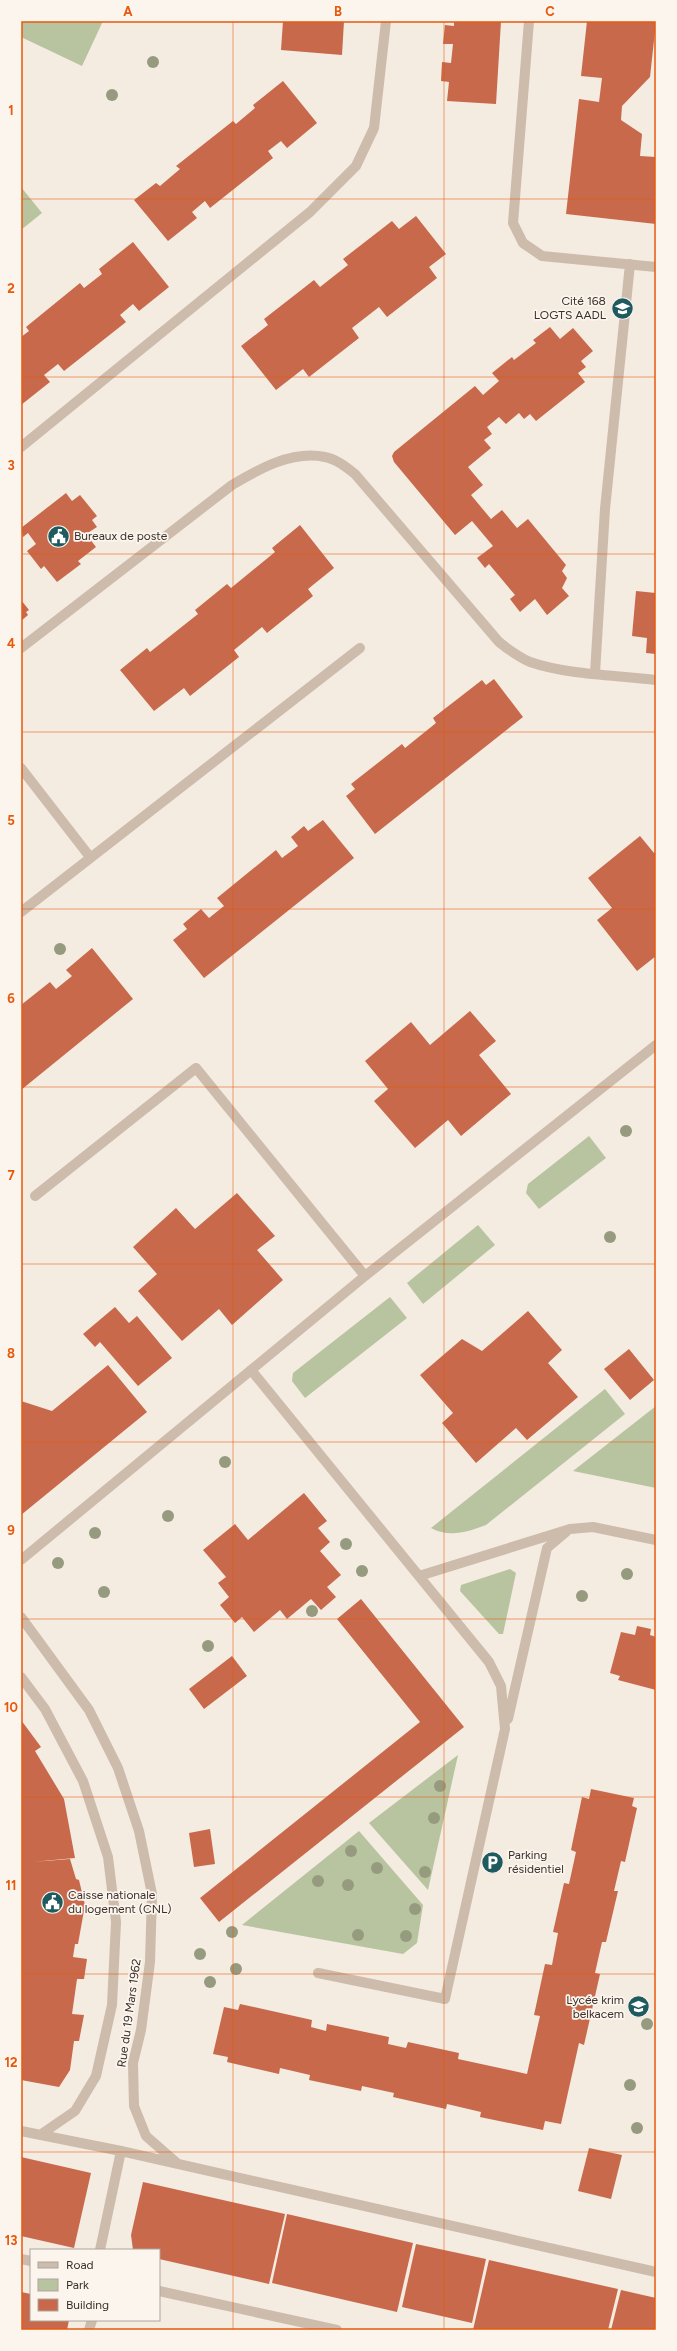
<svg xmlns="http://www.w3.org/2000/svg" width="677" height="2351" font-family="Figtree,sans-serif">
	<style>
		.green { fill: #b8c4a0 }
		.building { fill: #c8694b }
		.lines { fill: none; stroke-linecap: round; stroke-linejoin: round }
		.minor { stroke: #cdbbac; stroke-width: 10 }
		.tree { fill: #969b7f }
		.grid { fill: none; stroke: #e8590c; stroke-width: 1; stroke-opacity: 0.55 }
		.labels { text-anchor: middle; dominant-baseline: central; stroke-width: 3.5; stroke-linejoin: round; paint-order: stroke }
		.poi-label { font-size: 12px; fill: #3b302b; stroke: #fbf5ee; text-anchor: start }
		.street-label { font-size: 12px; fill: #3b302b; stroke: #fbf5ee }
		.neatline { fill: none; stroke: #e8590c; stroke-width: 1.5 }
		.grid-label { font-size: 13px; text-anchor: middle; font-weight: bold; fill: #e8590c }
	</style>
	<rect width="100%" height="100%" fill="#f4ebe1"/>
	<!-- green -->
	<path class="green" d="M 21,21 L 103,21 L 82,66 L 21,37 Z
		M 21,187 L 42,213 L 21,230 Z
		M 589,1136 L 606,1158 L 539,1209 L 526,1193 L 528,1184 Z
		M 478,1225 L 495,1245 L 423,1304 L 407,1283 Z
		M 390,1297 L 407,1318 L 305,1398 L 292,1381 L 293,1373 Z
		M 605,1389 L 625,1414 L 486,1525 C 468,1532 449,1538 431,1528 Z
		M 656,1406 L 656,1488 L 573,1471 Z
		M 510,1569 L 516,1573 L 503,1634 L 499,1634 L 460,1591 L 461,1585 Z
		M 458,1755 L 428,1890 L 369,1823 Z
		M 359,1831 L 423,1905 L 417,1943 L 403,1954 L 242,1925 Z"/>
	<!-- building -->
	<path class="building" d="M 283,21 L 344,21 L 342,55 L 281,50 Z
		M 454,21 L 501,21 L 496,104 L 447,101 L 449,82 L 441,81 L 442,62 L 451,63 L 453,44 L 443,44 L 445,25 L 454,26 Z
		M 587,21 L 656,22 L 650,77 L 622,106 L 621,120 L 642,134 L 640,156 L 656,157 L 656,224 L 566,214 L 579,99 L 599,102 L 602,78 L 581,76 Z
		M 283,81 L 317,123 L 287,148 L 281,141 L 268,151 L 273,158 L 210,208 L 205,201 L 192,212 L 197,218 L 168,241 L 134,200 L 156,183 L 160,186 L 180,169 L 176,166 L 233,121 L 236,124 L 255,108 L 253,105 Z
		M 416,216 L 446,254 L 429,267 L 437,278 L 387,317 L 379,307 L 352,328 L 359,338 L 309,377 L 303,369 L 276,390 L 241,346 L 268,325 L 264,319 L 314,280 L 320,287 L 348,265 L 343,259 L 392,221 L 399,229 Z
		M 133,242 L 169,287 L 139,311 L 133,304 L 120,315 L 126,322 L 64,371 L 58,364 L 44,375 L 50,382 L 21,405 L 21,337 L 29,331 L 26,327 L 80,283 L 84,288 L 102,274 L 99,269 Z
		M 550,327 L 560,339 L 573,328 L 593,351 L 581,361 L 586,367 L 578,373 L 585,382 L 536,421 L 530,414 L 524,419 L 519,413 L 506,424 L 499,417 L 487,427 L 492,434 L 484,440 L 491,448 L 468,467 L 483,485 L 471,495 L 491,519 L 502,510 L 517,528 L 528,519 L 566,565 L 562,571 L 567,578 L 562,588 L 569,596 L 547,615 L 535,599 L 520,612 L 510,599 L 515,595 L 489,564 L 485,568 L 477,558 L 493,546 L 472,521 L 455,535 L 394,462 L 392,456 L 394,452 L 475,386 L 483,395 L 499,381 L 492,373 L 512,357 L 514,360 L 536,343 L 533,340 Z
		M 66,493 L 72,501 L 80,495 L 97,516 L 92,520 L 97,527 L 86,534 L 96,547 L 78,561 L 81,564 L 57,582 L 44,566 L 41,569 L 27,551 L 36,544 L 28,533 L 23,537 L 21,528 Z
		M 300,525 L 334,568 L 308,589 L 313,596 L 267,633 L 262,627 L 234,650 L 239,657 L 190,696 L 184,688 L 154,711 L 120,670 L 147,648 L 150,652 L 198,614 L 195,610 L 227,584 L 231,588 L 275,552 L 272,548 Z
		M 636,591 L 656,593 L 656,654 L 646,653 L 647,638 L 632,636 Z
		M 21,600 L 29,610 L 26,612 L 28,615 L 21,621 Z
		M 494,679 L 523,717 L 375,834 L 346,796 L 355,789 L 351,784 L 402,744 L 405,748 L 436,723 L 433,718 L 482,680 L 486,685 Z
		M 323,820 L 354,858 L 204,978 L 173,940 L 187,929 L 183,924 L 201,909 L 209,918 L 224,906 L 217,898 L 276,850 L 282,858 L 298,846 L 291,837 L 304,826 L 308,831 Z
		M 640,836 L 654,853 L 656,852 L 656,956 L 637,971 L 597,920 L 612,908 L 588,878 Z
		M 92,948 L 133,999 L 21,1090 L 21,1005 L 50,982 L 56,989 L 72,976 L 66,970 Z
		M 470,1011 L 496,1041 L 479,1055 L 511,1094 L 461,1136 L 448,1120 L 415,1148 L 374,1101 L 388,1089 L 365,1061 L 411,1022 L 430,1045 Z
		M 237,1193 L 275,1236 L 257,1250 L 283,1280 L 232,1325 L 219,1309 L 182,1341 L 138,1291 L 157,1274 L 133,1247 L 176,1208 L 195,1229 Z
		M 115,1307 L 129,1323 L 137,1316 L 172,1358 L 138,1386 L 100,1342 L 95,1347 L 83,1334 Z
		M 528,1311 L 562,1350 L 548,1363 L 578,1397 L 527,1440 L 516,1428 L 476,1463 L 442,1423 L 453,1413 L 420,1375 L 462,1339 L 482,1351 Z
		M 629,1349 L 654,1380 L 630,1400 L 604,1369 Z
		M 108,1365 L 147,1412 L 21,1515 L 21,1401 L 52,1411 Z
		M 304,1493 L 327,1521 L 318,1528 L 330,1542 L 320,1551 L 341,1575 L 327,1587 L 336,1597 L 321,1610 L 311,1599 L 287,1619 L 280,1610 L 254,1632 L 242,1617 L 235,1623 L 220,1605 L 229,1597 L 218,1583 L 226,1577 L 203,1550 L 235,1524 L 248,1540 Z
		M 361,1599 L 464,1727 L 219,1922 L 200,1898 L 420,1722 L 337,1619 Z
		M 637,1626 L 651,1629 L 650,1635 L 656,1637 L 656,1690 L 618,1680 L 620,1676 L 610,1673 L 621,1632 L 635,1635 Z
		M 232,1656 L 247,1676 L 204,1709 L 189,1689 Z
		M 21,1720 L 41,1747 L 35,1751 L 64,1799 L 75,1858 L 32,1862 L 70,1859 L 76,1879 L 79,1880 L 85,1905 L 78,1944 L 75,1944 L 73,1957 L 87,1959 L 84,1979 L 77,1979 L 72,2014 L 84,2015 L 79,2041 L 74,2041 L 70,2070 L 59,2087 L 21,2080 Z
		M 591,1789 L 634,1798 L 632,1806 L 637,1808 L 625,1862 L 621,1861 L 614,1891 L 618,1891 L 606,1942 L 602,1942 L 595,1973 L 600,1974 L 584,2045 L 579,2043 L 561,2124 L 545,2121 L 543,2130 L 480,2117 L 481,2112 L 447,2104 L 446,2109 L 393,2097 L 394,2093 L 362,2086 L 361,2091 L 309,2080 L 310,2075 L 280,2068 L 279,2074 L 227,2062 L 228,2057 L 213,2054 L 224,2007 L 238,2010 L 240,2004 L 312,2020 L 311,2027 L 326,2031 L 327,2024 L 389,2037 L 388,2044 L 406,2048 L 408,2042 L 459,2053 L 458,2059 L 527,2074 L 540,2016 L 534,2015 L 545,1964 L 552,1965 L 558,1933 L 553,1932 L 564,1883 L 569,1884 L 576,1852 L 571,1850 L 582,1797 L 589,1799 Z
		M 210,1829 L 215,1864 L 194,1867 L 189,1833 Z
		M 589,2148 L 622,2155 L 611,2199 L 578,2191 Z
		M 21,2157 L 91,2173 L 74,2248 L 21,2236 Z
		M 143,2182 L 285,2214 L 269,2284 L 159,2259 L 159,2250 L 133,2250 L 131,2235 Z
		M 287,2214 L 413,2243 L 397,2312 L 272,2283 Z
		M 416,2244 L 486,2259 L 472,2323 L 402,2307 Z
		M 489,2260 L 618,2289 L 608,2330 L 473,2330 Z
		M 621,2290 L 656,2298 L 656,2330 L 611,2330 Z
		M 21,2292 L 31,2294 L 31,2320 L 69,2320 L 67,2330 L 21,2330 Z"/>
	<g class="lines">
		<!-- minor -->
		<path class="minor" d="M 529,21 L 513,223 L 523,243 L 542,256 L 656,267
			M 21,447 L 310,212 L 356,166 L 374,128 L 386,21
			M 21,648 L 232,485 C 259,469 292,450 325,457 C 336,459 346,467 355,474 L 499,642 C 509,650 519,657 530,662 C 568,675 616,675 656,680
			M 595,673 L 605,509 L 630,264
			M 21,768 L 90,857
			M 21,912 L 360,648
			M 35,1196 L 196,1068 L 365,1276
			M 251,1370 L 489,1662 L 501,1686 L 505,1729 L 445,1999 L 318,1973
			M 21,1560 L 365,1276 L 656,1045
			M 419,1576 L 570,1529 L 593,1527 L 656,1540
			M 21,1617 L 89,1710 L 118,1768 L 139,1831 L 152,1894 L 150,1962 L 141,2030 L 133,2063 L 134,2106 L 146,2136 L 178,2164
			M 21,1677 L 45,1709 L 83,1781 L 108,1857 L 116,1922 L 112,2005 L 96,2076 L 75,2111 L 40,2135
			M 508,1719 L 547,1548 L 566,1532
			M 21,2131 L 121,2151 L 656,2272
			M 100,2250 L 121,2151
			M 21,2259 L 31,2261
			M 159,2291 L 337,2330
			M 89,2330 L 92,2320"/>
	</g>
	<!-- trees -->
	<g class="tree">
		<circle cx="153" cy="62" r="6"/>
		<circle cx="112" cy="95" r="6"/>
		<circle cx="60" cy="949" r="6"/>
		<circle cx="626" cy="1131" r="6"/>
		<circle cx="610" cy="1237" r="6"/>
		<circle cx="225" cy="1462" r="6"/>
		<circle cx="168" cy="1516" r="6"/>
		<circle cx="95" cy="1533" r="6"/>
		<circle cx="346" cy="1544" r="6"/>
		<circle cx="58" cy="1563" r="6"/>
		<circle cx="362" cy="1571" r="6"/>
		<circle cx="627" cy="1574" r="6"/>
		<circle cx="104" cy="1592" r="6"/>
		<circle cx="582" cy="1596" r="6"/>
		<circle cx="312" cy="1611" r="6"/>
		<circle cx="208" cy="1646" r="6"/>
		<circle cx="440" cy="1786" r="6"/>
		<circle cx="434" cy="1818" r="6"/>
		<circle cx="351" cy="1851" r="6"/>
		<circle cx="377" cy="1868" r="6"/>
		<circle cx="425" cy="1872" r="6"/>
		<circle cx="318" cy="1881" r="6"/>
		<circle cx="348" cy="1885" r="6"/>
		<circle cx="415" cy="1909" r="6"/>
		<circle cx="232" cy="1932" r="6"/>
		<circle cx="358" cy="1935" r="6"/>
		<circle cx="406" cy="1936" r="6"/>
		<circle cx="200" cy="1954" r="6"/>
		<circle cx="236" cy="1969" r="6"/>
		<circle cx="210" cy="1982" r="6"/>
		<circle cx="647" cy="2024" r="6"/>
		<circle cx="630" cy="2085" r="6"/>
		<circle cx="637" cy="2128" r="6"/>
	</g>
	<!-- grid -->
	<path class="grid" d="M 233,21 L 233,2330M 444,21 L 444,2330M 21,199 L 656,199M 21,377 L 656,377M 21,554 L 656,554M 21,732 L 656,732M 21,909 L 656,909M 21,1087 L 656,1087M 21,1264 L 656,1264M 21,1442 L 656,1442M 21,1619 L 656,1619M 21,1797 L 656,1797M 21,1974 L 656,1974M 21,2152 L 656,2152"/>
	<!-- icons -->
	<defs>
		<symbol id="school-disc" viewBox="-11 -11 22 22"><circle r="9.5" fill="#1f5a5e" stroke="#fbf5ee"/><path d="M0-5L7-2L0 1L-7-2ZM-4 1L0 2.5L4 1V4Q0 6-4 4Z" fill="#fff"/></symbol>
		<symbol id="civic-disc" viewBox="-11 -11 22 22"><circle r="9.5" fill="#1f5a5e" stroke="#fbf5ee"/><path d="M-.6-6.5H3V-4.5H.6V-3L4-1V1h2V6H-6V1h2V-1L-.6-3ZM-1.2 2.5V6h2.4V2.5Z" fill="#fff"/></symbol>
		<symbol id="parking-disc" viewBox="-11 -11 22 22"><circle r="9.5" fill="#1f5a5e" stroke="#fbf5ee"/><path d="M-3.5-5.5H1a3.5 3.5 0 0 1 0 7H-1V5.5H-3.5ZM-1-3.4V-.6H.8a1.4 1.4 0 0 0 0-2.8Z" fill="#fff"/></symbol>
	</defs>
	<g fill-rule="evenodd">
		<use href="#school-disc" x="610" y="296" width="25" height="25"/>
		<use href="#civic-disc" x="46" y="524" width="25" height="25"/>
		<use href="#parking-disc" x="480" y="1850" width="25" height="25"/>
		<use href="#civic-disc" x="40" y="1890" width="25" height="25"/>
		<use href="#school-disc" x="626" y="1994" width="25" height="25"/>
	</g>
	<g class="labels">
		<!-- poi labels -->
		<g class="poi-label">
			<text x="606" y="301" text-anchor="end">Cité 168<tspan x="606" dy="14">LOGTS AADL</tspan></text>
			<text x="74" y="536">Bureaux de poste</text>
			<text x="508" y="1855">Parking<tspan x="508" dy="14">résidentiel</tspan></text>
			<text x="68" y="1895">Caisse nationale<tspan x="68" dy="14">du logement (CNL)</tspan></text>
			<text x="624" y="2000" text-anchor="end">Lycée krim<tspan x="624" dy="14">belkacem</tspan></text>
		</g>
		<!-- street labels -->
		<g class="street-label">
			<text transform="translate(129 2013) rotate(-82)">Rue du 19 Mars 1962</text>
		</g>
	</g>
	<!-- border -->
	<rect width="677" height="2351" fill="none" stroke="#fbf5ee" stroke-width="44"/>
	<!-- legend -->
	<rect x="30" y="2249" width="130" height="72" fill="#fbf5ee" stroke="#aea6a0"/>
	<rect x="38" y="2262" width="20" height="6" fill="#cdbbac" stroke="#aea6a0"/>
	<text x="66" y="2269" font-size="12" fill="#3b302b">Road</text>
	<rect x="38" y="2279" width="20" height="12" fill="#b8c4a0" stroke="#aea6a0"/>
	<text x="66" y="2289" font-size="12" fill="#3b302b">Park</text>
	<rect x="38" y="2299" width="20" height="12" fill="#c8694b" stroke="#aea6a0"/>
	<text x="66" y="2309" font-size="12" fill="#3b302b">Building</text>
	<rect x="22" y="22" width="633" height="2307" class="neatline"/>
	<g class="grid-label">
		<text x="128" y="16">A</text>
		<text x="338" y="16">B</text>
		<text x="550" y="16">C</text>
		<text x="11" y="115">1</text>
		<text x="11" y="293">2</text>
		<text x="11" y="470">3</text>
		<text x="11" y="648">4</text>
		<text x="11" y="825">5</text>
		<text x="11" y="1003">6</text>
		<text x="11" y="1180">7</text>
		<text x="11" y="1358">8</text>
		<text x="11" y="1535">9</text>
		<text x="11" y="1712">10</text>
		<text x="11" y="1890">11</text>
		<text x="11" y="2067">12</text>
		<text x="11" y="2245">13</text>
	</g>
</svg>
